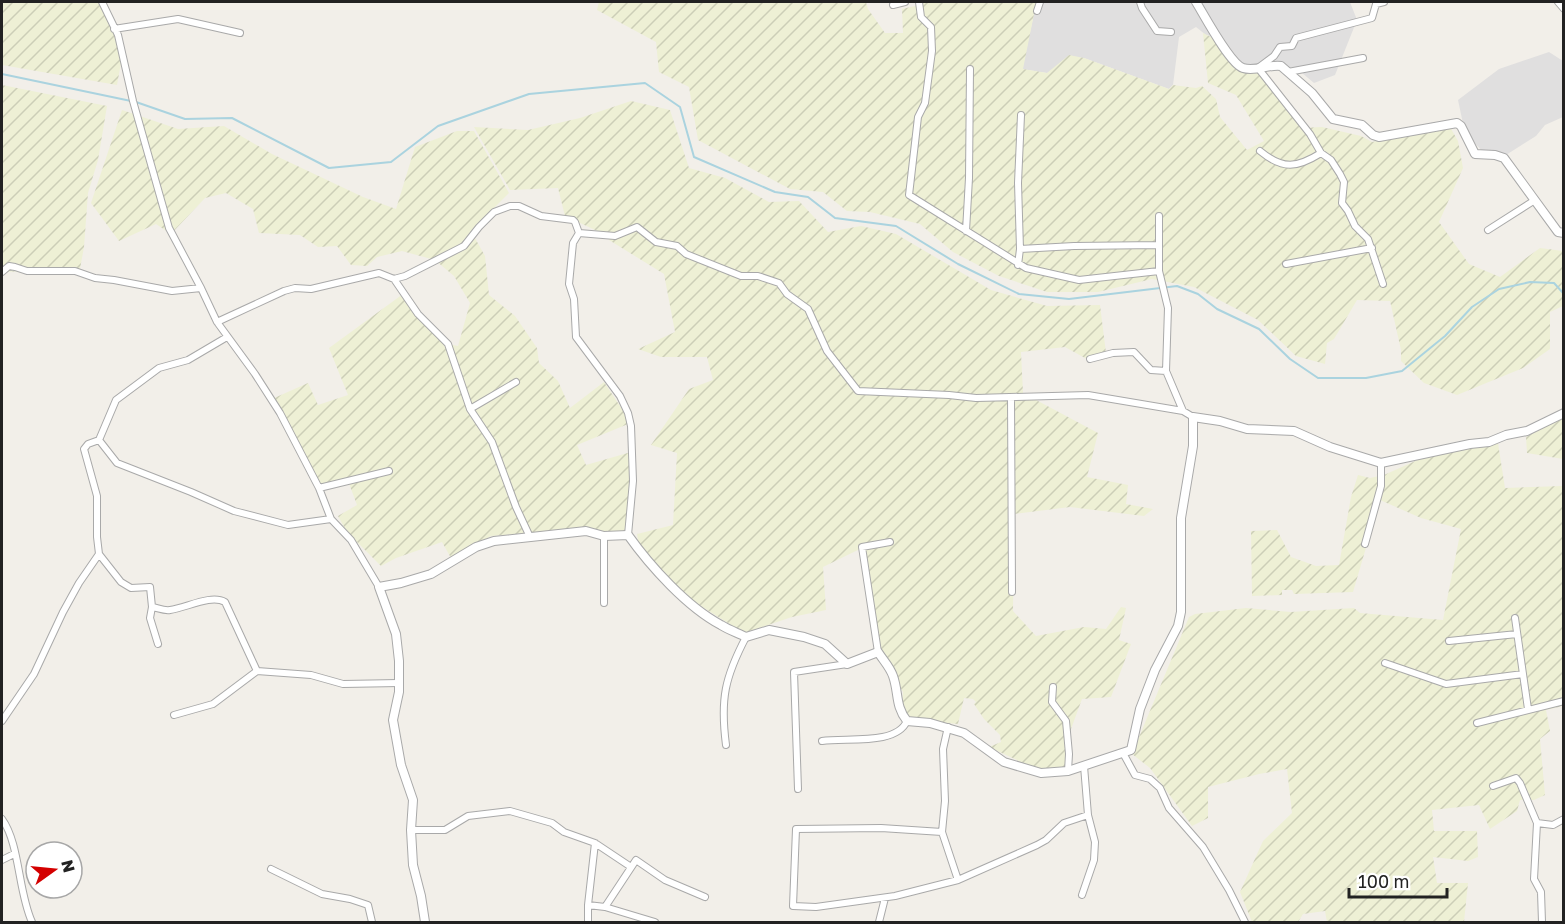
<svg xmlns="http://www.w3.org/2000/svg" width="1565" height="924" font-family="'Golos Text',sans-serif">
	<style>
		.residential { fill: #e0dfdf }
		.farmland { fill: url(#farmland-furrows) }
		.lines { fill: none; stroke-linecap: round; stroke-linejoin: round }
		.stream { stroke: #aad3df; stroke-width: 2 }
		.minor-casing { stroke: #a9a9a9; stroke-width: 8 }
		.tertiary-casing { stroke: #a9a9a9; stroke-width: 10 }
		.minor { stroke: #fff; stroke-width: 6 }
		.tertiary { stroke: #fff; stroke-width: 8 }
	</style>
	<defs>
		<pattern id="farmland-furrows" width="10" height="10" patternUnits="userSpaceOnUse" patternTransform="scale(1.5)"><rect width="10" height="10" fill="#eef0d5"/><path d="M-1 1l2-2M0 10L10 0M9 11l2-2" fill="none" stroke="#ccceb7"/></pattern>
	</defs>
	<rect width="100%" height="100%" fill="#f2efe9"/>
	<!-- residential -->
	<path class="residential" d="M 1040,2 L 1350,2 L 1357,20 L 1335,75 L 1314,83 L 1295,67 L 1244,68 L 1221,39 L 1206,35 L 1196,27 L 1179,37 L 1173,85 L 1169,89 L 1084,58 L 1047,73 L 1022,69 L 1034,14 Z
		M 1549,52 L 1563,61 L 1563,117 L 1545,125 L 1536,136 L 1506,155 L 1489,158 L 1465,133 L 1458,100 L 1499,69 Z"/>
	<!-- farmland -->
	<path class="farmland" d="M 2,2 L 100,2 L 123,52 L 117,85 L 2,65 Z
		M 599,2 L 866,2 L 868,9 L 885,33 L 903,33 L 902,9 L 919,5 L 918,2 L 1040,2 L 1034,14 L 1023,69 L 1047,73 L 1069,55 L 1084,58 L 1169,89 L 1173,85 L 1196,88 L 1202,86 L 1216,99 L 1220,117 L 1247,150 L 1264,141 L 1236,95 L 1208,83 L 1203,33 L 1215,39 L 1240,71 L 1256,71 L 1302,128 L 1322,127 L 1361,136 L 1372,142 L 1450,127 L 1458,141 L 1463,168 L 1439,222 L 1469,264 L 1500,277 L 1540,248 L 1563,251 L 1563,306 L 1550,312 L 1550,349 L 1523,368 L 1457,395 L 1424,383 L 1401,361 L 1401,350 L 1390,301 L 1357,300 L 1334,339 L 1327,343 L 1325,364 L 1296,356 L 1258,320 L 1194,287 L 1152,279 L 1098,292 L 1047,292 L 999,276 L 953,252 L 920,224 L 870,212 L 847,211 L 823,192 L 790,189 L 698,140 L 689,87 L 659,72 L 656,42 L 597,10 Z
		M 2,85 L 107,106 L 98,160 L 88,193 L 84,247 L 80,269 L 2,272 Z
		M 631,101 L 670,110 L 689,168 L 725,178 L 769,202 L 799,201 L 828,232 L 861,226 L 896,234 L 991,290 L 1047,306 L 1100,305 L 1106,353 L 1085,358 L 1065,347 L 1021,352 L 1023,393 L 1098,433 L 1087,477 L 1128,485 L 1126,504 L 1153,509 L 1144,516 L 1070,507 L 1014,514 L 1013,611 L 1036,636 L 1084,627 L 1106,629 L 1121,607 L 1126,608 L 1119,640 L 1131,644 L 1111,697 L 1082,699 L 1071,729 L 1069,769 L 1038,770 L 989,747 L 1001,742 L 1000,735 L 984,719 L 974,704 L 976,702 L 973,699 L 964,698 L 958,724 L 907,719 L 901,709 L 903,692 L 880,654 L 862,548 L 823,567 L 826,610 L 792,617 L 744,633 L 667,585 L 641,559 L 637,534 L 673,525 L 677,453 L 651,445 L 689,389 L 713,380 L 707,357 L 661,357 L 638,349 L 675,332 L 664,274 L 609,240 L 608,236 L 565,216 L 558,188 L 510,190 L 474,127 L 528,130 L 580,118 Z
		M 122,110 L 178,129 L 224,126 L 272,154 L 363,197 L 396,209 L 415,147 L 457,131 L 474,131 L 509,193 L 471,231 L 485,256 L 489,295 L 515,316 L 537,348 L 539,363 L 558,381 L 570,408 L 604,382 L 624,412 L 628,424 L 577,445 L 586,465 L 631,452 L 630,503 L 624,533 L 584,529 L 491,536 L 451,558 L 442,542 L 396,558 L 381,566 L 347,532 L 338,516 L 357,505 L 347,478 L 323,488 L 272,399 L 308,383 L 318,405 L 348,395 L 329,348 L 403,294 L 442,343 L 458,346 L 470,303 L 454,276 L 435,260 L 402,251 L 377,257 L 367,266 L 351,265 L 337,246 L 318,247 L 300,235 L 259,233 L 253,209 L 226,193 L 205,198 L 171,234 L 156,224 L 119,241 L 91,203 Z
		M 1563,417 L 1563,459 L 1527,453 L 1526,437 Z
		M 1498,443 L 1505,488 L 1563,486 L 1563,706 L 1546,710 L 1550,731 L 1540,739 L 1545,795 L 1534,800 L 1520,800 L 1517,811 L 1490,829 L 1479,805 L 1432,810 L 1434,831 L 1477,831 L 1478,857 L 1468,861 L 1433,857 L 1437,883 L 1468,883 L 1464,922 L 1327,922 L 1325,911 L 1303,914 L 1298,922 L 1252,922 L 1240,892 L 1263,841 L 1292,813 L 1287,769 L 1259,774 L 1208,787 L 1208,818 L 1192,826 L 1150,768 L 1132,754 L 1189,617 L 1195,614 L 1246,608 L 1291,612 L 1354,608 L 1360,613 L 1443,620 L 1461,529 L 1421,518 L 1380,500 L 1353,592 L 1294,594 L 1292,590 L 1282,590 L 1282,595 L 1252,596 L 1251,531 L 1277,530 L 1291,557 L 1316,566 L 1339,565 L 1351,497 L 1358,475 L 1370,478 L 1384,475 L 1422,458 Z"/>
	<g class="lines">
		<!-- stream -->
		<path class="stream" d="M 2,74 L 131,101
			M 136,102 L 185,119 L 232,118 L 329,168 L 391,162 L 438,126 L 529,94 L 645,83 L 680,107 L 694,157 L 775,192 L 808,197 L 835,218 L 896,226 L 958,264 L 1019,294 L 1069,299 L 1177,286 L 1198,294 L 1217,309 L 1259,329 L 1290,359 L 1318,378 L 1366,378 L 1402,371 L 1445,336 L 1472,307 L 1499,289 L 1530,282 L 1554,283 L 1564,294"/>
		<defs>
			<path id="minor" d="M 102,2 L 118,35 L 133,101 L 169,228 L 201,288 L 217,322 L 255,374 L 280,413 L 319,488 L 331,519 L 351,540 L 379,587
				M 919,2 L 921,17 L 931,27 L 932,51 L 925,103 L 918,117 L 909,195 L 1026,268 L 1079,280 L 1159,271
				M 1140,2 L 1142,8 L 1157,31 L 1171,32
				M 1558,2 L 1564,9
				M 893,5 L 905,2
				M 1037,11 L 1040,2
				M 114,29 L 178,19 L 240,33
				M 1288,72 L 1363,58
				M 1260,151 C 1283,170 1297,168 1321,153
				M 1159,216 L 1159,271 L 1168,308 L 1166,371 L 1183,411
				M 1488,230 L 1535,200
				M 966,231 L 969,178 L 970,69
				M 579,233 L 573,243 L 569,284 L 574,299 L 576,337 L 620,396 L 628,413 L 631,426 L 633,481 L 628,535
				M 1020,249 L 1074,246 L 1158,245
				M 1286,264 L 1372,248
				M 1018,265 L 1020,249 L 1018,183 L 1021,115
				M 2,272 L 9,266 L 15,267 L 27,271 L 75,271 L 95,278 L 114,280 L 172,291 L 201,288
				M 394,279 L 418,314 L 448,344 L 470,409 L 492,442 L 516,507 L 530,537
				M 1383,284 L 1368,239 L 1355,226 L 1348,211 L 1342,203 L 1344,182 L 1340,174 L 1331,160 L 1321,153 L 1310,134 L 1258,68 L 1274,56 L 1280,47 L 1292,46 L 1296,38 L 1372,18 L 1376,4 L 1384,2
				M 217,322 L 284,291 L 295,288 L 311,289 L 379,273 L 394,279 L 405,276 L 464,246 L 479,227 L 494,212 L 510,206 L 519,206 L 541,216 L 573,220 L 575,222 L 579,233 L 615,236 L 637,227 L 656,242 L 677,246 L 686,254 L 741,276 L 758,276 L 779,283 L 787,294 L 808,309 L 827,351 L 858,391 L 949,395 L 976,398 L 1088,395 L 1183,411 L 1193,417
				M 1090,359 L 1113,353 L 1134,352 L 1151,370 L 1166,371
				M 1011,397 L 1012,592
				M 470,409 L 516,382
				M 99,440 L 116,400 L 159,368 L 188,360 L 227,337
				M 319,488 L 389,471
				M 604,536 L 604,603
				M 1365,544 L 1381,486 L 1381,463
				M 99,554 L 121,582 L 131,588 L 150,587 L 152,607 L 150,618 L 158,644
				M 152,607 C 158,608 164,611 170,610 C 186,608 211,594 225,602 L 257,671
				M 1515,618 L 1528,709
				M 1449,641 L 1517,634
				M 878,652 L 862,547 L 890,542
				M 1385,663 L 1446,684 L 1523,674
				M 1053,687 L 1052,702 L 1066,721 L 1069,754 L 1068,771
				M 174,715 L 213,704 L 257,671 L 311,675 L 343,684 L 399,683
				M 2,721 L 34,674 L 63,612 L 79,583 L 99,554 L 97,537 L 97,496 L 84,449 L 88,444 L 99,440 L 117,463 L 191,492 L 234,511 L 288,525 L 331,519
				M 1477,723 L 1564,701
				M 948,727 L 943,749 L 945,801 L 942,832 L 881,828 L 796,829 L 793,906 L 816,907 L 895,896 L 958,880 L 1037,845 L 1046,840 L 1064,823 L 1088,815
				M 822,741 C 845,737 896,746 907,721
				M 726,745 C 720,699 725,677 746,637
				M 1123,753 L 1135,775 L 1150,779 L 1160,788 L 1169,808 L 1203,847 L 1229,890 L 1245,922
				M 1493,786 L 1516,778 L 1520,783 L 1537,823 L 1534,879 L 1541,892 L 1542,922
				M 798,789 L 794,672 L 847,664
				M 2,819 C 20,844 18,892 32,922
				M 1537,823 L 1553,825 L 1564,819
				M 411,830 L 445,830 L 468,816 L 510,811 L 552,823 L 564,832 L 595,843 L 631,867
				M 942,832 L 958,880
				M 595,843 L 588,905 L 605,907 L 636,860 L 665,880 L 705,897
				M 2,860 L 14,854
				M 271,869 L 322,894 L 350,899 L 368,905 L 372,922
				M 1082,895 L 1094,860 L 1095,842 L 1088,815 L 1084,766
				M 605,907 L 655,922
				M 588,922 L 588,905
				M 879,922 L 885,898"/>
			<path id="tertiary" d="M 1196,2 C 1204,15 1230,64 1243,68 C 1255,72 1269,64 1281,66 L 1312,93 L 1333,119 L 1362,125 L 1373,135 L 1379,137 L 1457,123 L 1461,126 L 1475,154 L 1495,155 L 1504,158 L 1558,232 L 1564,233
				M 425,922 L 421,896 L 413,865 L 411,830 L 413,800 L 401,765 L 393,720 L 399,692 L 399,661 L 396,634 L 379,587 L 401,583 L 431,574 L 476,547 L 494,541 L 586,531 L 604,536 L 628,535 C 650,566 687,607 721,625 C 729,630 738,633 746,637 L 769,630 L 804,637 L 825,644 L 847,664 L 878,652 C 883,660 890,667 893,676 C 899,693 895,706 907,721 L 930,723 L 964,733 L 1004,762 L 1041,773 L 1068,771 L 1131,750 L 1140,709 L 1155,670 L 1178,626 L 1181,612 L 1181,518 L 1193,446 L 1193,417 L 1220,421 L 1247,429 L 1294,431 L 1330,447 L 1381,463 L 1470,444 L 1489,442 L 1506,435 L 1527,431 L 1564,413"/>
		</defs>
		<!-- minor casing -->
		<use href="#minor" class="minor-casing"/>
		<!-- tertiary casing -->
		<use href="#tertiary" class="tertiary-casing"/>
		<!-- minor -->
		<use href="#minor" class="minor"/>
		<!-- tertiary -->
		<use href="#tertiary" class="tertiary"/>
	</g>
	<!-- border -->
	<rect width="1565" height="924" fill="none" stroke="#222222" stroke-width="6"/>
	<!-- north arrow -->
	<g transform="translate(54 870) rotate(75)"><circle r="28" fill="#ffffff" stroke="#a7a7a7" stroke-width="1.5"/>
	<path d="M0-4.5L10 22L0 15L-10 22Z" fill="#d40000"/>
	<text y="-9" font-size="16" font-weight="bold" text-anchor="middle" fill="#222222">N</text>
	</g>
	<!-- scale -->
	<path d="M1349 888v9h98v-9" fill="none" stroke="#222222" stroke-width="3"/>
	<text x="1358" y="888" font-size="18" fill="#222222" stroke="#ffffff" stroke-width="4.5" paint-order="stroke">100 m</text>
</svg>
